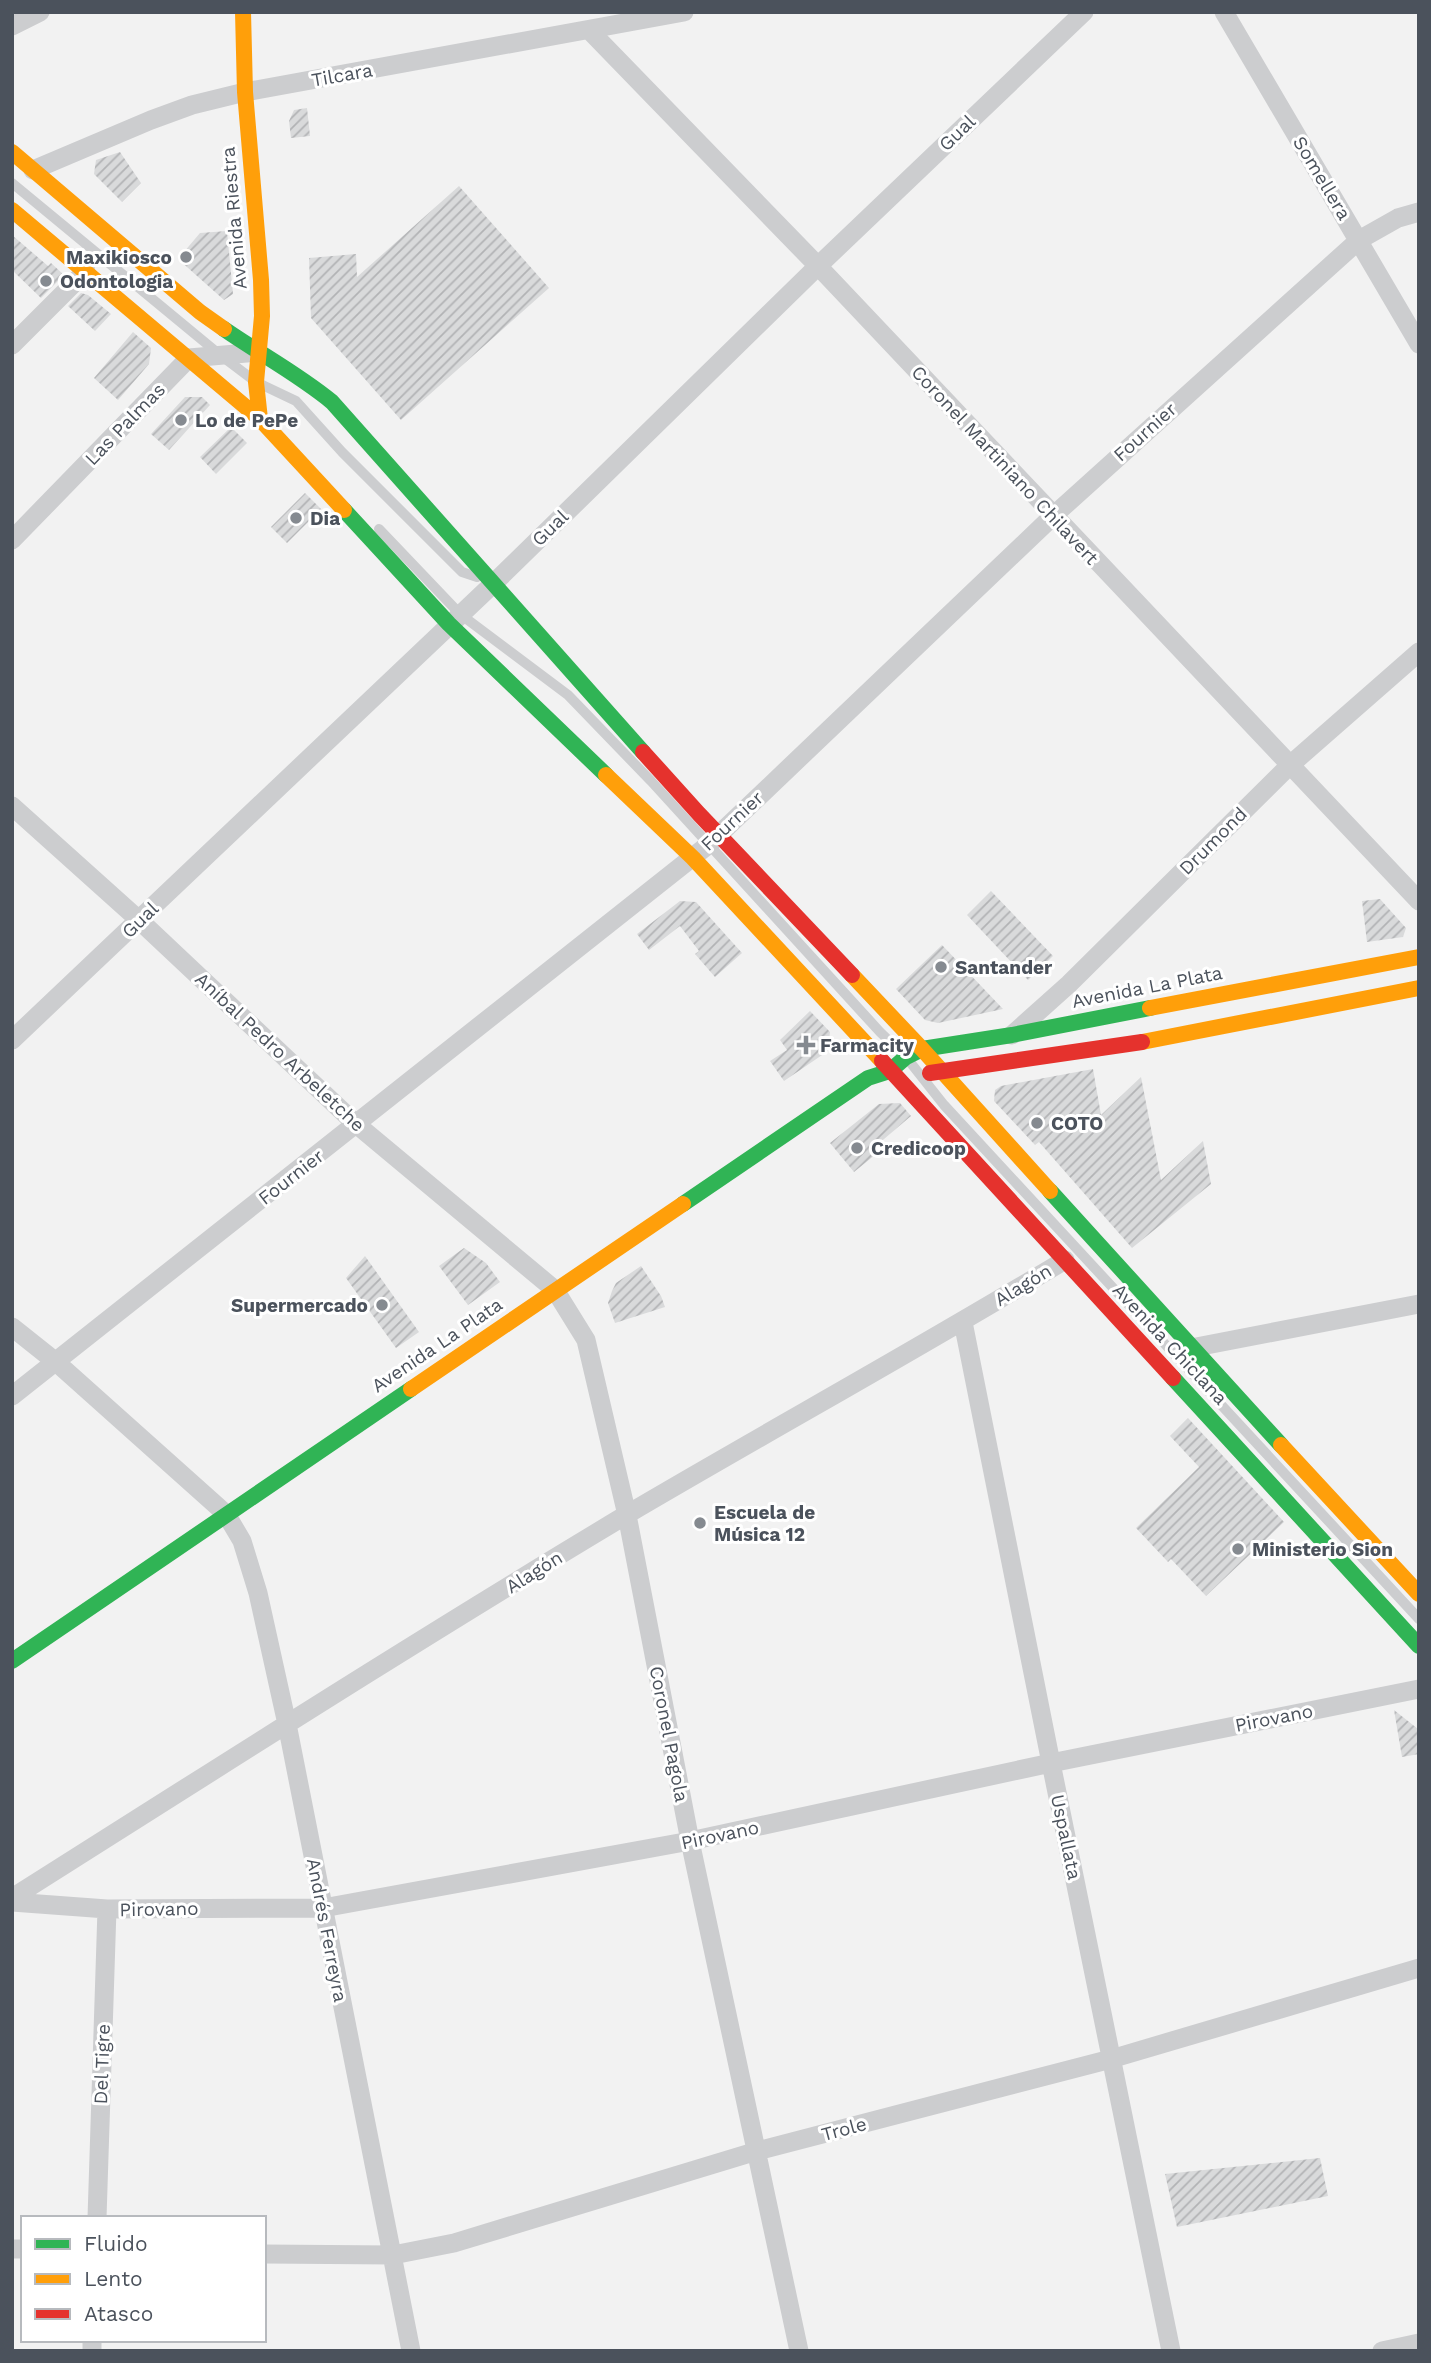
<svg xmlns="http://www.w3.org/2000/svg" width="1431" height="2363" font-family="'Work Sans',sans-serif">
	<style>
		.building { fill: url(#building-hatch) }
		.lines { fill: none; stroke-linecap: round; stroke-linejoin: round }
		.lane { stroke: #cccdcf; stroke-width: 10 }
		.street { stroke: #cccdcf; stroke-width: 19 }
		.fast { stroke: #30b455; stroke-width: 16 }
		.slow { stroke: #ff9f0a; stroke-width: 16 }
		.jam { stroke: #e5322d; stroke-width: 16 }
		.poi-dot { fill: #858a90; stroke: #fff; stroke-width: 2.5 }
		.labels { text-anchor: middle; dominant-baseline: central; stroke-width: 6; stroke-linejoin: round; paint-order: stroke }
		.street-label { font-size: 19px; fill: #4b525c; stroke: #fff }
		.poi-label { font-size: 19px; font-weight: bold; fill: #4b525c; stroke: #fff; text-anchor: start }
	</style>
	<defs>
		<pattern id="building-hatch" width="6" height="6" patternUnits="userSpaceOnUse" patternTransform="scale(1.75)"><rect width="6" height="6" fill="#d9dadb"/><path d="M-1 1l2-2M0 6l6-6M5 7l2-2" fill="none" stroke="#b2b3b5"/></pattern>
	</defs>
	<rect width="100%" height="100%" fill="#f2f2f2"/>
	<!-- building -->
	<path class="building" d="M 307,108 L 310,136 L 291,138 L 289,121 L 294,110 Z
		M 120,152 L 141,183 L 122,202 L 94,174 L 96,160 Z
		M 459,186 L 549,288 L 401,420 L 311,318 L 309,258 L 356,254 L 357,277 Z
		M 227,231 L 233,294 L 224,300 L 178,259 L 200,233 Z
		M 12,235 L 48,266 L 51,263 L 64,275 L 41,298 L 12,270 Z
		M 81,293 L 88,295 L 111,314 L 95,331 L 68,306 Z
		M 133,332 L 151,348 L 149,364 L 118,400 L 94,378 Z
		M 185,397 L 202,397 L 210,405 L 169,450 L 151,434 Z
		M 231,427 L 247,443 L 216,474 L 200,457 Z
		M 305,493 L 321,509 L 287,543 L 271,527 Z
		M 991,891 L 1053,956 L 1028,980 L 967,915 Z
		M 1380,899 L 1406,928 L 1403,937 L 1367,942 L 1362,901 Z
		M 680,901 L 696,902 L 742,953 L 715,977 L 695,954 L 699,951 L 680,926 L 649,950 L 637,934 Z
		M 942,945 L 1003,1009 L 938,1023 L 925,1020 L 896,989 Z
		M 810,1011 L 830,1032 L 828,1051 L 784,1081 L 770,1061 L 787,1050 L 780,1040 Z
		M 1093,1069 L 1101,1115 L 1141,1077 L 1161,1180 L 1203,1141 L 1211,1184 L 1132,1248 L 1039,1142 L 1035,1145 L 994,1101 L 995,1090 L 1001,1086 Z
		M 900,1103 L 911,1116 L 877,1145 L 881,1150 L 854,1172 L 830,1143 L 879,1104 Z
		M 464,1248 L 486,1263 L 500,1282 L 468,1305 L 439,1266 Z
		M 365,1256 L 419,1332 L 396,1348 L 346,1278 Z
		M 641,1266 L 661,1296 L 665,1307 L 615,1323 L 608,1303 L 612,1291 L 616,1283 Z
		M 1188,1418 L 1284,1522 L 1206,1596 L 1171,1559 L 1168,1562 L 1136,1528 L 1199,1467 L 1170,1436 Z
		M 1394,1710 L 1418,1729 L 1419,1754 L 1402,1757 Z
		M 1320,2158 L 1328,2196 L 1177,2227 L 1165,2174 Z"/>
	<g class="lines">
		<!-- lane -->
		<path class="lane" d="M 12,183 L 219,354 L 256,382 L 296,401 L 342,452 L 462,572 L 477,577
			M 379,529 L 460,614 L 568,695 L 651,781 L 880,1032 L 906,1057 L 944,1105 L 1419,1619"/>
		<!-- street -->
		<path class="street" d="M 1224,12 L 1419,344
			M 12,26 L 40,12
			M 590,31 L 818,266 L 1419,901
			M 33,170 L 151,120 L 192,105 L 245,92 L 684,12
			M 12,345 L 86,271
			M 12,540 L 189,358 L 258,352
			M 12,806 L 139,920 L 356,1124 L 555,1290 L 586,1340 L 627,1515 L 690,1841 L 799,2351
			M 1012,1035 L 1069,984 L 1289,766 L 1419,652
			M 12,1040 L 494,583 L 818,266 L 1084,12
			M 963,1322 L 1051,1763 L 1171,2351
			M 12,1327 L 56,1362 L 226,1514 L 242,1541 L 258,1593 L 287,1724 L 411,2351
			M 1191,1348 L 1419,1304
			M 12,1396 L 708,845 L 1053,516 L 1359,240 L 1398,218 L 1419,212
			M 12,1898 C 216,1769 419,1639 626,1515 C 772,1429 920,1348 1065,1260
			M 12,1902 L 107,1909 L 323,1908 L 690,1841 L 1051,1763 L 1419,1689
			M 97,2218 L 107,1909
			M 12,2249 L 23,2249
			M 264,2254 L 393,2255 L 454,2243 L 757,2151 L 1111,2059 L 1419,1968
			M 92,2351 L 92,2340
			M 1382,2351 L 1419,2343"/>
		<!-- fast -->
		<path class="fast" d="M 224,329 C 260,354 298,374 332,402 L 643,752
			M 344,510 L 449,624 L 606,775
			M 1050,1191 L 1281,1445
			M 683,1204 L 868,1078 L 890,1071 L 906,1057 L 922,1049 L 1012,1035 L 1150,1008
			M 1173,1378 L 1419,1646
			M 12,1661 L 411,1389"/>
		<!-- slow -->
		<path class="slow" d="M 243,12 L 245,92 L 261,280 L 262,316 L 256,382 L 260,419
			M 12,152 L 200,312 L 224,329
			M 12,210 L 260,419 L 344,510
			M 606,775 L 693,858 L 882,1061
			M 852,975 L 922,1049 L 1050,1191
			M 1150,1008 L 1419,957
			M 1142,1042 L 1419,988
			M 411,1389 L 683,1204
			M 1281,1445 L 1419,1594"/>
		<!-- jam -->
		<path class="jam" d="M 643,752 L 699,814 L 852,975
			M 882,1061 L 1173,1378
			M 930,1073 L 1142,1042"/>
	</g>
	<!-- markers -->
	<g class="poi-dot">
		<circle cx="186" cy="257" r="7"/>
		<circle cx="46" cy="281" r="7"/>
		<circle cx="181" cy="420" r="7"/>
		<circle cx="296" cy="518" r="7"/>
		<circle cx="941" cy="967" r="7"/>
		<path d="M802.5 1034.5h7v7h7v7h-7v7h-7v-7h-7v-7h7z"/>
		<circle cx="1037" cy="1123" r="7"/>
		<circle cx="857" cy="1148" r="7"/>
		<circle cx="382" cy="1305" r="7"/>
		<circle cx="700" cy="1523" r="7"/>
		<circle cx="1238" cy="1549" r="7"/>
	</g>
	<g class="labels">
		<!-- street labels -->
		<g class="street-label">
			<text transform="translate(342 75) rotate(-10)">Tilcara</text>
			<text transform="translate(957 133) rotate(-44)">Gual</text>
			<text transform="translate(1322 178) rotate(59)">Somellera</text>
			<text transform="translate(234 218) rotate(-95)">Avenida Riestra</text>
			<text transform="translate(125 424) rotate(-46)">Las Palmas</text>
			<text transform="translate(1145 432) rotate(-42)">Fournier</text>
			<text transform="translate(1005 465) rotate(47)">Coronel Martiniano Chilavert</text>
			<text transform="translate(550 528) rotate(-44)">Gual</text>
			<text transform="translate(732 821) rotate(-43)">Fournier</text>
			<text transform="translate(1213 841) rotate(-45)">Drumond</text>
			<text transform="translate(140 920) rotate(-44)">Gual</text>
			<text transform="translate(1147 987) rotate(-11)">Avenida La Plata</text>
			<text transform="translate(280 1052) rotate(43)">Aníbal Pedro Arbeletche</text>
			<text transform="translate(291 1177) rotate(-38)">Fournier</text>
			<text transform="translate(1023 1285) rotate(-31)">Alagón</text>
			<text transform="translate(1170 1344) rotate(47)">Avenida Chiclana</text>
			<text transform="translate(437 1345) rotate(-34)">Avenida La Plata</text>
			<text transform="translate(534 1572) rotate(-32)">Alagón</text>
			<text transform="translate(1274 1718) rotate(-11)">Pirovano</text>
			<text transform="translate(669 1734) rotate(79)">Coronel Pagola</text>
			<text transform="translate(720 1835) rotate(-12)">Pirovano</text>
			<text transform="translate(1066 1837) rotate(78)">Uspallata</text>
			<text transform="translate(159 1909) rotate(-1)">Pirovano</text>
			<text transform="translate(327 1930) rotate(79)">Andrés Ferreyra</text>
			<text transform="translate(102 2064) rotate(-88)">Del Tigre</text>
			<text transform="translate(844 2129) rotate(-15)">Trole</text>
		</g>
		<!-- poi labels -->
		<g class="poi-label">
			<text x="172" y="257" text-anchor="end">Maxikiosco</text>
			<text x="60" y="281">Odontologia</text>
			<text x="195" y="420">Lo de PePe</text>
			<text x="310" y="518">Dia</text>
			<text x="955" y="967">Santander</text>
			<text x="820" y="1045">Farmacity</text>
			<text x="1051" y="1123">COTO</text>
			<text x="871" y="1148">Credicoop</text>
			<text x="368" y="1305" text-anchor="end">Supermercado</text>
			<text x="714" y="1512">Escuela de<tspan x="714" dy="22">Música 12</tspan></text>
			<text x="1252" y="1549">Ministerio Sion</text>
		</g>
	</g>
	<!-- border -->
	<rect width="1431" height="2363" fill="none" stroke="#4b525c" stroke-width="28"/>
	<!-- legend -->
	<rect x="21" y="2216" width="245" height="126" fill="#ffffff" stroke="#b7babe" stroke-width="2"/>
	<rect x="35" y="2239" width="35" height="10" fill="#30b455" stroke="#b7babe" stroke-width="2"/>
	<text x="84" y="2251" font-size="21" fill="#4b525c">Fluido</text>
	<rect x="35" y="2274" width="35" height="10" fill="#ff9f0a" stroke="#b7babe" stroke-width="2"/>
	<text x="84" y="2286" font-size="21" fill="#4b525c">Lento</text>
	<rect x="35" y="2309" width="35" height="10" fill="#e5322d" stroke="#b7babe" stroke-width="2"/>
	<text x="84" y="2321" font-size="21" fill="#4b525c">Atasco</text>
</svg>
